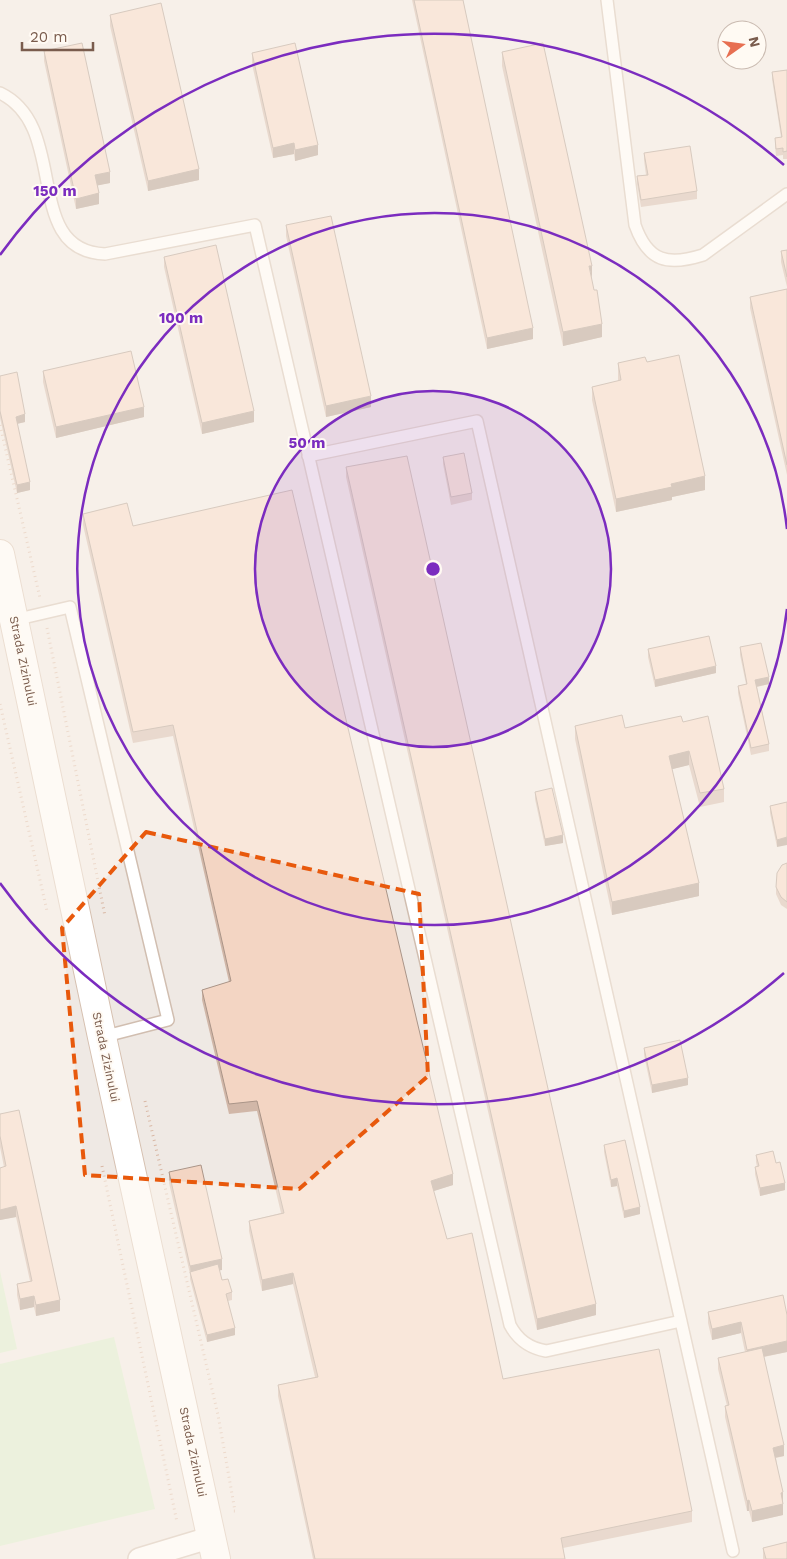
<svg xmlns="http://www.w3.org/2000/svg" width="787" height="1559" font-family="'Work Sans',sans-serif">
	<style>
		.industrial { fill: #efe9e4; fill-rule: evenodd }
		.green { fill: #d8ecc9 }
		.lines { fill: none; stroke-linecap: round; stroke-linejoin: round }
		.lane-casing { stroke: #d1beb0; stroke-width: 14 }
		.street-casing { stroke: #d1beb0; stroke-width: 24 }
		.secondary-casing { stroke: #d6c0b0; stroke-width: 30 }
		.path { stroke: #d9b8a5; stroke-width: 3; stroke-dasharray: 1 4; stroke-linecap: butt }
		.lane { stroke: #fff; stroke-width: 11 }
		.street { stroke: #fff; stroke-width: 21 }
		.secondary { stroke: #fff; stroke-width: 28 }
		.wall { fill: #d1b7a8 }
		.shaded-wall { fill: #aa9588 }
		.building { fill: #f3d5c3; stroke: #aa9588 }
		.marked { fill: none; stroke: #e8590c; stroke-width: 4; stroke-dasharray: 10 6; stroke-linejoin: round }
		.ring { fill: none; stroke: #7b2cbf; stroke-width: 2.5 }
		.labels { text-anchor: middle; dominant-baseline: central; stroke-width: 4; stroke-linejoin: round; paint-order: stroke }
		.street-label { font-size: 12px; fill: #7a5c4d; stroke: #fffaf3 }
		.centre { fill: #7b2cbf; stroke: #fffaf3; stroke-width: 2.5 }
		.ring-label { font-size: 15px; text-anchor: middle; font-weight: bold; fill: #7b2cbf; stroke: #fffaf3; stroke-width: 4; stroke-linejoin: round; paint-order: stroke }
	</style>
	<rect width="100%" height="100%" fill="#fdf6ec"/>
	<!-- industrial -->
	<path class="industrial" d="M 0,0 L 787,0 L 787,1559 L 0,1559 ZM 727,30 L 757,30 L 757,60 L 727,60 Z"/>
	<!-- green -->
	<path class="green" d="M 0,1271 L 17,1349 L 0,1353 Z
		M 114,1337 L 155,1509 L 0,1546 L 0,1364 Z"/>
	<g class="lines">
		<defs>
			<path id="lane" d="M 607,0 L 635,225 C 648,262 668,266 703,255 L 787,194
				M 0,93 C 71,127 21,251 105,254 L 255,225 L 510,1325 C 518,1340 529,1348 546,1351 L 681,1321
				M 308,456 L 477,421 L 733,1551
				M 14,620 L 70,607 L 168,1020 L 102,1037"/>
			<path id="street" d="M 139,1559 L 212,1537"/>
			<path id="secondary" d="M 0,554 L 102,1037 L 216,1559"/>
		</defs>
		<!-- lane casing -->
		<use href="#lane" class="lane-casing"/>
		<!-- street casing -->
		<use href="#street" class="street-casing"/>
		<!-- secondary casing -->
		<use href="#secondary" class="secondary-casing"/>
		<!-- path -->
		<path class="path" d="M 0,425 L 40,598
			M 47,628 L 105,916
			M 0,704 L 47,911
			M 145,1101 L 218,1415 L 235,1511 L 231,1511
			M 102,1166 L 177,1522"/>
		<!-- lane -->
		<use href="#lane" class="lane"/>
		<!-- street -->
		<use href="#street" class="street"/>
		<!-- secondary -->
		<use href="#secondary" class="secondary"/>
	</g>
	<!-- wall -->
	<path class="wall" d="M 412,0 L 463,0 L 533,339 L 487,349 Z
		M 110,15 L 199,180 L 148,191 L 110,26 Z
		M 44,51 L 110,183 L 98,185 L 99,204 L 76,209 L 44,61 Z
		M 502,52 L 602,337 L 563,346 L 502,66 Z
		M 252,53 L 318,155 L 295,161 L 294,154 L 273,158 L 252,64 Z
		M 787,70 L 787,159 L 783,159 L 783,155 L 776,156 L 775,145 L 775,138 L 781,137 L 772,79 L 772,72 Z
		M 644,153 L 697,191 L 697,199 L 641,207 L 637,184 L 637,176 L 646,175 L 644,160 Z
		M 286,225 L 371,407 L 326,417 L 286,236 Z
		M 787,250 L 787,287 L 781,262 L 781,251 Z
		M 164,257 L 254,422 L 202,434 L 164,267 Z
		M 787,289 L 787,475 L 750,308 L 750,297 Z
		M 647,362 L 705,490 L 672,497 L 672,500 L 616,512 L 592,400 L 592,387 L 618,381 L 618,363 Z
		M 43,371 L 144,417 L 56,438 L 43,382 Z
		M 0,376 L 25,422 L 17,424 L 30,490 L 17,493 L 0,418 Z
		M 443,457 L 472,493 L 472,500 L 451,505 L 443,464 Z
		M 346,467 L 596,1315 L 537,1330 L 346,477 Z
		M 83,514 L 133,526 L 453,1185 L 433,1191 L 447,1239 L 503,1379 L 692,1511 L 692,1522 L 563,1548 L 565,1559 L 313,1559 L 278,1396 L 278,1385 L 315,1377 L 293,1284 L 262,1291 L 249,1231 L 249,1221 L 281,1213 L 257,1111 L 229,1114 L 202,1000 L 202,990 L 229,982 L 173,736 L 133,743 L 83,525 Z
		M 740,647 L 769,684 L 757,687 L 769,744 L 769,751 L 751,755 L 738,693 L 738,686 L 746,684 L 740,655 Z
		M 648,649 L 716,673 L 655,687 L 648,657 Z
		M 683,722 L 724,789 L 724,802 L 700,807 L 689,765 L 672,769 L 699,896 L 612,915 L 575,739 L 575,726 L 625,728 Z
		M 535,792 L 563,843 L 545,846 L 535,799 Z
		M 787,802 L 777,847 L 770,813 L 770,806 Z
		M 787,863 L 787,909 L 781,905 L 776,894 L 776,887 Z
		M 644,1048 L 688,1085 L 652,1093 L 644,1055 Z
		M 0,1114 L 60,1311 L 36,1316 L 34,1307 L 20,1310 L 17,1295 L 17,1284 L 30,1281 L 16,1217 L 0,1220 L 0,1168 L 4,1167 L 0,1147 Z
		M 604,1145 L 640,1214 L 624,1218 L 617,1186 L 611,1187 L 604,1152 Z
		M 756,1155 L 776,1163 L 785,1190 L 760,1196 L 755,1174 L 755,1167 L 757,1167 L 756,1162 Z
		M 169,1172 L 222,1270 L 219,1270 L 222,1280 L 232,1292 L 232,1300 L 228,1301 L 235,1335 L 207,1342 L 190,1279 L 190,1274 L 169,1183 Z
		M 783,1295 L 787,1352 L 764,1357 L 784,1456 L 776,1458 L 783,1503 L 783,1515 L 752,1522 L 749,1511 L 747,1511 L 725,1417 L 725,1406 L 727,1406 L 718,1369 L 718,1358 L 745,1352 L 741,1333 L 712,1340 L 708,1323 L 708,1312 Z
		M 763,1548 L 787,1559 L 763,1559 Z"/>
	<!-- shaded-wall -->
	<path class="shaded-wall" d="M 294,143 L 294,154 L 273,158 L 273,148 Z
		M 318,145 L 318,155 L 295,161 L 295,150 Z
		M 199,169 L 199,180 L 148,191 L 148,181 Z
		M 110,172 L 110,183 L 95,186 L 95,175 Z
		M 99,193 L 99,204 L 76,209 L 76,199 Z
		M 589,266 L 592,266 L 592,279 Z
		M 602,324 L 602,337 L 563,346 L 563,332 Z
		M 533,328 L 533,339 L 487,349 L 487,338 Z
		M 371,396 L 371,407 L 326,417 L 326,406 Z
		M 144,407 L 144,417 L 56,438 L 56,427 Z
		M 254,411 L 254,422 L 202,434 L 202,423 Z
		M 25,414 L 25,422 L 16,424 L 16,417 Z
		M 705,476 L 705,490 L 672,497 L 672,500 L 616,512 L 616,499 L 671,484 Z
		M 30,482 L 30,490 L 17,493 L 17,485 Z
		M 716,666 L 716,673 L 655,687 L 655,680 Z
		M 769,677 L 769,684 L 755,687 L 755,680 Z
		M 689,751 L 689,765 L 669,770 L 669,756 Z
		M 563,835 L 563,843 L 545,846 L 545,839 Z
		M 787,837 L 787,845 L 777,847 L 777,840 Z
		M 699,883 L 699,896 L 612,915 L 612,902 Z
		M 688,1078 L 688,1085 L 652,1093 L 652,1085 Z
		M 453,1174 L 453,1185 L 431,1192 L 431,1181 Z
		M 617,1178 L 617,1186 L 611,1187 L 611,1180 Z
		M 785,1183 L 785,1190 L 760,1196 L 760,1188 Z
		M 16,1206 L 16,1217 L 0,1220 L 0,1210 Z
		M 640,1207 L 640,1214 L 624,1218 L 624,1211 Z
		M 222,1259 L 222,1270 L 191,1276 L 190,1266 Z
		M 293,1273 L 293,1284 L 262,1291 L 262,1280 Z
		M 34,1296 L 34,1307 L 20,1310 L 20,1299 Z
		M 60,1300 L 60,1311 L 36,1316 L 36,1305 Z
		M 596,1304 L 596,1315 L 537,1330 L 537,1319 Z
		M 741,1322 L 741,1333 L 712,1340 L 712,1329 Z
		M 235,1328 L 235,1335 L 207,1342 L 207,1335 Z
		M 787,1341 L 787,1352 L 747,1360 L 747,1350 Z
		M 784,1445 L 784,1456 L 773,1458 L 773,1448 Z
		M 783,1492 L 783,1503 L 781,1504 L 781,1493 Z
		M 749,1500 L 749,1511 L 747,1511 L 747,1501 Z
		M 783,1504 L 783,1515 L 752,1522 L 752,1511 Z"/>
	<!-- building -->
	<path class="building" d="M 414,0 L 463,0 L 533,328 L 487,338 Z
		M 161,3 L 199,169 L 148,181 L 110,15 Z
		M 82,43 L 110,172 L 95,175 L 99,193 L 76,199 L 44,51 Z
		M 295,43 L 318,145 L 295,150 L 294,143 L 273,148 L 252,53 Z
		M 543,43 L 592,266 L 589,266 L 594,290 L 597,290 L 602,324 L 563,332 L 502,52 Z
		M 787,70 L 787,151 L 783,152 L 783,148 L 776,149 L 775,138 L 782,137 L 772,72 Z
		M 690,146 L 697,191 L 641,200 L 637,176 L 648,175 L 644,153 Z
		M 331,216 L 371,396 L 326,406 L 286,225 Z
		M 216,245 L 254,411 L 202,423 L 164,257 Z
		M 787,250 L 787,277 L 781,251 Z
		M 787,289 L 787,465 L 750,297 Z
		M 131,351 L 144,407 L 56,427 L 43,371 Z
		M 679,355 L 705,476 L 671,484 L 672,487 L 616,499 L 592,387 L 621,380 L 618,363 L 645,357 L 647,362 Z
		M 17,372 L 25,414 L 16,417 L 30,482 L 17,485 L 0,411 L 0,376 Z
		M 464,453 L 472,493 L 451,497 L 443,457 Z
		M 407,456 L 596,1304 L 537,1319 L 346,467 Z
		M 292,490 L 453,1174 L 431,1181 L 447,1239 L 472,1233 L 503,1379 L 659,1349 L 692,1511 L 561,1538 L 565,1559 L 315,1559 L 278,1385 L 318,1377 L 293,1273 L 262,1280 L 249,1221 L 284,1213 L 257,1101 L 229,1104 L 202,990 L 231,981 L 173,725 L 133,732 L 83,514 L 127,503 L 133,526 Z
		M 709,636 L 716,666 L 655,680 L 648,649 Z
		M 761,643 L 769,677 L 755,680 L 769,744 L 751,748 L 738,686 L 747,684 L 740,647 Z
		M 622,715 L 625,728 L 681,716 L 683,722 L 708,716 L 724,789 L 700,793 L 689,751 L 669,756 L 699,883 L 612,902 L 575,726 Z
		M 552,788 L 563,835 L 545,839 L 535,792 Z
		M 787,802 L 787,837 L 777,840 L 770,806 Z
		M 787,863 L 787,902 L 781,897 L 776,887 L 777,873 L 782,865 Z
		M 680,1040 L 688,1078 L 652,1085 L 644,1048 Z
		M 19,1110 L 60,1300 L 36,1305 L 34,1296 L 20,1299 L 17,1284 L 32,1281 L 16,1206 L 0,1210 L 0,1168 L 6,1166 L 0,1136 L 0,1114 Z
		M 625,1140 L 640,1207 L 624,1211 L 617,1178 L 611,1180 L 604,1145 Z
		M 773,1151 L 776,1163 L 780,1162 L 785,1183 L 760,1188 L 755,1167 L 759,1166 L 756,1155 Z
		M 201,1165 L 222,1259 L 190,1266 L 169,1172 Z
		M 218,1264 L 222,1280 L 228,1279 L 232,1292 L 226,1294 L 235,1328 L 207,1335 L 190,1272 Z
		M 783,1295 L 787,1315 L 787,1341 L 747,1350 L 741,1322 L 712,1329 L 708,1312 Z
		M 762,1348 L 784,1445 L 773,1448 L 783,1492 L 781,1493 L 783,1504 L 752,1511 L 749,1500 L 747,1501 L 725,1406 L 729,1405 L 718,1358 Z
		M 787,1542 L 787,1559 L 766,1559 L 763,1548 Z"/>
	<!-- marked area -->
	<path d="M0 0H787V1559H0ZM 146,832 L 419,894 L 428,1076 L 299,1189 L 85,1175 L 62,928 Z" fill="#fdf6ec" fill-opacity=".55" fill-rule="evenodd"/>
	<path class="marked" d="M 146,832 L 419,894 L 428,1076 L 299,1189 L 85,1175 L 62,928 Z"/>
	<!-- distance rings -->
	<circle cx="433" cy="569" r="178" fill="#7b2cbf" fill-opacity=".12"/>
	<g class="ring">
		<circle cx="433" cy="569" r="178"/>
		<path d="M787 609A356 356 0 1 1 787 529"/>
		<path d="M784 973A535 535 0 0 1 0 883M0 255A535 535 0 0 1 784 165"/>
	</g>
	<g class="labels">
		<!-- street labels -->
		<g class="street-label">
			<text transform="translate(23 661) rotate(78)">Strada Zizinului</text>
			<text transform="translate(106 1057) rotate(78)">Strada Zizinului</text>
			<text transform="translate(193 1452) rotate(78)">Strada Zizinului</text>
		</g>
	</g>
	<circle cx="433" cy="569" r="8" class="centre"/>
	<g class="ring-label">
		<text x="55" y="196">150 m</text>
		<text x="181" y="323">100 m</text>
		<text x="307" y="448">50 m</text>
	</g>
	<!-- north arrow -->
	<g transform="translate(742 45) rotate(76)"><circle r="24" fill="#fffaf3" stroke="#cabbb1"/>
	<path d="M0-4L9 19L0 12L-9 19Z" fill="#e76f51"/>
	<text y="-8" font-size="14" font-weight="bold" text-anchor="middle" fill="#7a5c4d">N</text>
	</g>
	<!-- scale -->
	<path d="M22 42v8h71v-8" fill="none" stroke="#7a5c4d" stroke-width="2.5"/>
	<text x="30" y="42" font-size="15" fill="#7a5c4d" stroke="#fffaf3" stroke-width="4" paint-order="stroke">20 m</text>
</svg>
